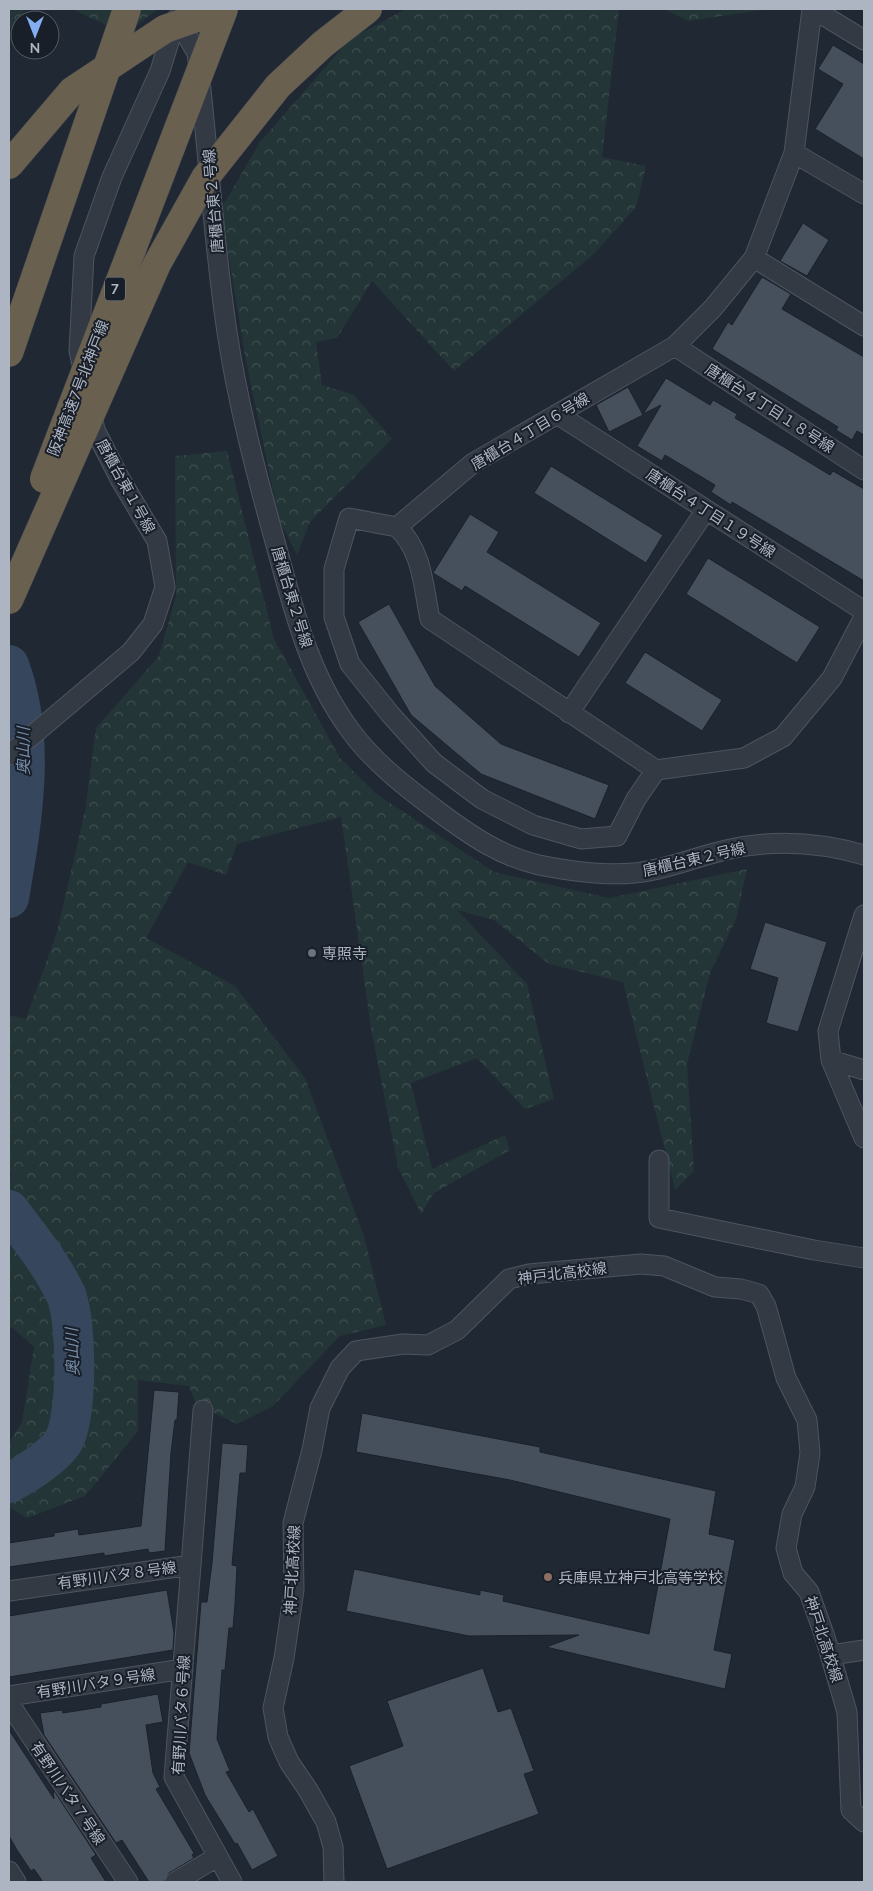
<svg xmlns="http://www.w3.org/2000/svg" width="873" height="1891" font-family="Mulish,'Noto Sans JP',sans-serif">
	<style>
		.forest { fill: url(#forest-crowns) }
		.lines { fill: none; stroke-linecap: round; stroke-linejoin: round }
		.river { stroke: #36465c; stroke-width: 40 }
		.building { fill: #46505d; stroke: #1b212b }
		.street-casing { stroke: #4d5560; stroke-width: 21 }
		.street { stroke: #333a44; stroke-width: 19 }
		.highway-bridge-casing { stroke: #3b424c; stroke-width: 29; stroke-linecap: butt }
		.highway-bridge { stroke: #6a6050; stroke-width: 28 }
		.worship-dot { fill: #6b7280; stroke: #191f29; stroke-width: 2 }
		.education-dot { fill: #8d6e63; stroke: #191f29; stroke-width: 2 }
		.labels { text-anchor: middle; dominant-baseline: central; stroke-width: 4; stroke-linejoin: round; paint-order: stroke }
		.shield { fill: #191f29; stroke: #818894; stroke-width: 1 }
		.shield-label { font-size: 14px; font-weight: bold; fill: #adb5c2 }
		.street-label { font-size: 15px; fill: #adb5c2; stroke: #191f29 }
		.poi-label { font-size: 15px; fill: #adb5c2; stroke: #191f29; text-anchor: start }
		.water-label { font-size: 16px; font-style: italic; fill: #768da9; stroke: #191f29 }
	</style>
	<defs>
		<pattern id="forest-crowns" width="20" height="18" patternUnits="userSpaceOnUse" patternTransform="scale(1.25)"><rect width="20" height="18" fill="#233536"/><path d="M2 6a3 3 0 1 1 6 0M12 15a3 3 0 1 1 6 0" fill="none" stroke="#405051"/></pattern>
	</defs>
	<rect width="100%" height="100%" fill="#202834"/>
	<!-- forest -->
	<path class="forest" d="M 9,9 L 26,9 L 9,30 Z
		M 72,9 L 158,9 L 125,34 Z
		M 406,9 L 619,9 L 602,157 L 646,166 L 636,207 L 594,254 L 454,371 L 372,281 L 337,338 L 316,342 L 322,385 L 354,395 L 392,439 L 310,522 L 297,555 L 279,519 L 245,356 L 221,209 L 260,142 L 350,39 Z
		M 664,9 L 769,9 L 688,21 Z
		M 227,451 L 274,639 L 340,758 L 375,793 L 494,872 L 609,898 L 747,869 L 736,919 L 710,973 L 687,1064 L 694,1171 L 675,1190 L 623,982 L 549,964 L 494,920 L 457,910 L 527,984 L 554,1099 L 525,1109 L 477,1058 L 411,1083 L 432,1169 L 505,1135 L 510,1150 L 434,1193 L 421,1214 L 398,1167 L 371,1028 L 341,817 L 237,844 L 226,875 L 188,862 L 146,938 L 235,986 L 305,1078 L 364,1236 L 386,1325 L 340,1336 L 273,1406 L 237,1424 L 196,1404 L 189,1386 L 138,1380 L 138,1431 L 85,1496 L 27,1518 L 9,1507 L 9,1443 L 22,1422 L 34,1347 L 13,1328 L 9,1328 L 9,1178 L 12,1176 L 9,1172 L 9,1015 L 26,1019 L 57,932 L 85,811 L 96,728 L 159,656 L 176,596 L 175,456 Z"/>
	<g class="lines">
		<!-- river -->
		<path class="river" d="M 9,665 C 37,739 22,822 9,898
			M 9,1210 C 29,1237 52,1264 66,1295 C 77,1322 78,1417 63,1442 C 53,1457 25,1475 9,1483"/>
	</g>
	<!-- building -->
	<path class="building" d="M 833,45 L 864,64 L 864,159 L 815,129 L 843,84 L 818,69 Z
		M 803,223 L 829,240 L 807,276 L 780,261 Z
		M 762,277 L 791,294 L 782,309 L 864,357 L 864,435 L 857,431 L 852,440 L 836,430 L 838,427 L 712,349 L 728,322 L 732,325 Z
		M 666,378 L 710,405 L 713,400 L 737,414 L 735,418 L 789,450 L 830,475 L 833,471 L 864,489 L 864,581 L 732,502 L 731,505 L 711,492 L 715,485 L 665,455 L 662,461 L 637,446 L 661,405 L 643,414 Z
		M 628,387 L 643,415 L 609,432 L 596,405 Z
		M 551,466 L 663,535 L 646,563 L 534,493 Z
		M 470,514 L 499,532 L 487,552 L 601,623 L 579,657 L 465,586 L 462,591 L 433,573 Z
		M 708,558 L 820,627 L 797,663 L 686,594 Z
		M 389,604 L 435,686 L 501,744 L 609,785 L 595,819 L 481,774 L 411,715 L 358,622 Z
		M 645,652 L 722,700 L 702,731 L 625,683 Z
		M 765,922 L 827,942 L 798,1032 L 766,1023 L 778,978 L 750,969 Z
		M 154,1390 L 179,1392 L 177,1420 L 175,1420 L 171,1453 L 165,1551 L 149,1553 L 148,1549 L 104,1556 L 104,1553 L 9,1567 L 9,1543 L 54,1536 L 54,1533 L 78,1529 L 79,1535 L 141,1526 Z
		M 362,1413 L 540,1447 L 540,1452 L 716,1491 L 709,1534 L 735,1540 L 714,1650 L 732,1654 L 725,1689 L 546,1647 L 579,1635 L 469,1636 L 346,1611 L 354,1569 L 480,1595 L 480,1590 L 504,1595 L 503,1601 L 649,1634 L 670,1519 L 510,1480 L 356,1452 Z
		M 222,1443 L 248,1445 L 246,1473 L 240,1473 L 232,1565 L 237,1566 L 235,1604 L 233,1628 L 229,1628 L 225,1670 L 222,1670 L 217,1739 L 230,1771 L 226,1772 L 249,1812 L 253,1809 L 278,1856 L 252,1870 L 237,1843 L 235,1844 L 205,1795 L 189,1753 L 201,1602 L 207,1602 L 212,1563 Z
		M 167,1590 L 174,1633 L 173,1650 L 9,1677 L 9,1616 Z
		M 483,1668 L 498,1712 L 511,1708 L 534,1771 L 524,1774 L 539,1814 L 387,1869 L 349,1766 L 403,1746 L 387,1701 Z
		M 158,1694 L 163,1722 L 146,1725 L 153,1773 L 160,1787 L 156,1789 L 194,1853 L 192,1855 L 194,1858 L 169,1873 L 164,1882 L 149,1882 L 122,1840 L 116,1843 L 44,1735 L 40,1713 L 62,1710 L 63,1713 L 101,1707 L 101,1704 Z
		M 9,1730 L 54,1799 L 53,1789 L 96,1855 L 91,1858 L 106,1882 L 43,1882 L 34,1869 L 31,1871 L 17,1850 L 9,1836 Z"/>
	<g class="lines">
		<defs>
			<path id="street" d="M 812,9 L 794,153 L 754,258 L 713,308 L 675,346 L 473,463 L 397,527 C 423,552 423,585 430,619 L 656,770 L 744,758 L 783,737 L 832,678 L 864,617
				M 813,9 L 864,40
				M 177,19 L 197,53 C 208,146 213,239 227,332 C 238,405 257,477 277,549 C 294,612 310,676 350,730 C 373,762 407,788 439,812 C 470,835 500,856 539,865 C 569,871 603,876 634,873 C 666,870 695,857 726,850 C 773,839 819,842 864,855
				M 794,153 L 864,194
				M 754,258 L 864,326
				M 675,346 L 864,470
				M 84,373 L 79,351 L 84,256 L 112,177 L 160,71 L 176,19
				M 557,414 L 864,611
				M 397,527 L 349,518 L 334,569 L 334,617 L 350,664 L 390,714 L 434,763 L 482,799 L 533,825 L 581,839 L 617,836 L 636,799 L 656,770
				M 569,713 L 706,510
				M 9,755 L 131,652 L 153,624 L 165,587 L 157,541 L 120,479 L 95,430 L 91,410
				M 864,915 L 828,1031 L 831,1060 L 864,1138
				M 831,1060 L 864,1070
				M 659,1160 L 659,1218 L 814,1250 L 864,1258
				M 191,1565 L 174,1777 L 232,1882
				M 9,1591 L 191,1565 L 203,1410
				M 831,1655 L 864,1650
				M 9,1696 L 183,1669
				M 9,1703 L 128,1882
				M 9,1871 L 16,1882
				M 175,1882 L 217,1857
				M 334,1882 L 333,1847 L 326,1822 L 308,1790 L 289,1762 L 278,1737 L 273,1708 L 284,1658 L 294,1590 L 293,1523 L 312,1450 L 320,1408 L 340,1368 L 356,1351 L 403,1344 L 428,1345 L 457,1330 L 509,1279 L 529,1274 L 641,1264 L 664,1266 L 715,1287 L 741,1289 L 759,1294 L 766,1306 L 786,1378 L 807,1420 L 810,1453 L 805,1487 L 792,1514 L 786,1548 L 793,1573 L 809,1592 L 825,1637 L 847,1712 L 851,1810 L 864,1822"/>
		</defs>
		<!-- street casing -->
		<use href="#street" class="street-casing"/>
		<!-- street -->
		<use href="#street" class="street"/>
		<defs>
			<path id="highway-bridge" d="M 9,165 L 72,91 L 165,29 L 222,9
				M 9,353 L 127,9
				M 44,479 L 224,9
				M 9,600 L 157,264 L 205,178 L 278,86 L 323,44 L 368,9"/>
		</defs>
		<!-- highway-bridge casing -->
		<use href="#highway-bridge" class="highway-bridge-casing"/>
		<!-- highway-bridge -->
		<use href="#highway-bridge" class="highway-bridge"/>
	</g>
	<!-- markers -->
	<circle class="worship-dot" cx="312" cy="953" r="5"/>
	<circle class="education-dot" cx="548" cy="1577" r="5"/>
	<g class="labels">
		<!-- shield labels -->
		<rect class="shield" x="105" y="277.5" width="20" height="23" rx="4"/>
		<g class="shield-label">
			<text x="115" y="289">7</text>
		</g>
		<!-- street labels -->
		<g class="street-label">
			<text transform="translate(213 201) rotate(-95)">唐櫃台東２号線</text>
			<text transform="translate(78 388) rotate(-69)">阪神高速7号北神戸線</text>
			<text transform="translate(770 408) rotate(33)">唐櫃台４丁目１８号線</text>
			<text transform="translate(530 431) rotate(-31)">唐櫃台４丁目６号線</text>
			<text transform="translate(126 486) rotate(61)">唐櫃台東１号線</text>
			<text transform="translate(711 513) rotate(33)">唐櫃台４丁目１９号線</text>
			<text transform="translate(292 597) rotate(73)">唐櫃台東２号線</text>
			<text transform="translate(694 859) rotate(-13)">唐櫃台東２号線</text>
			<text transform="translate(562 1273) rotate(-7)">神戸北高校線</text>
			<text transform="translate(292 1570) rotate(-87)">神戸北高校線</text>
			<text transform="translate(117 1575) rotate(-8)">有野川バタ８号線</text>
			<text transform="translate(824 1639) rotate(72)">神戸北高校線</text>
			<text transform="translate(96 1683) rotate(-9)">有野川バタ９号線</text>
			<text transform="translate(181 1715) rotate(-87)">有野川バタ６号線</text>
			<text transform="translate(68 1793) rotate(56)">有野川バタ７号線</text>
		</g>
		<!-- poi labels -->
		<g class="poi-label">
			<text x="322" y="953">専照寺</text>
			<text x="558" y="1577">兵庫県立神戸北高等学校</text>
		</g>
		<!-- water labels -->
		<g class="water-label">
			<text transform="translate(23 751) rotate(-90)">奥山川</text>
			<text transform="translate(72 1352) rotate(-92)">奥山川</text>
		</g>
	</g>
	<!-- border -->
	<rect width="873" height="1891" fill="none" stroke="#adb5c2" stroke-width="20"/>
	<!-- north arrow -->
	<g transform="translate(35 35) rotate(180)"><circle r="24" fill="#191f29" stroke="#545b66"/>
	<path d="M0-4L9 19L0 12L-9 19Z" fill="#83aef1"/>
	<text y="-8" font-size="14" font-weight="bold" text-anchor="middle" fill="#adb5c2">N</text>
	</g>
</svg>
